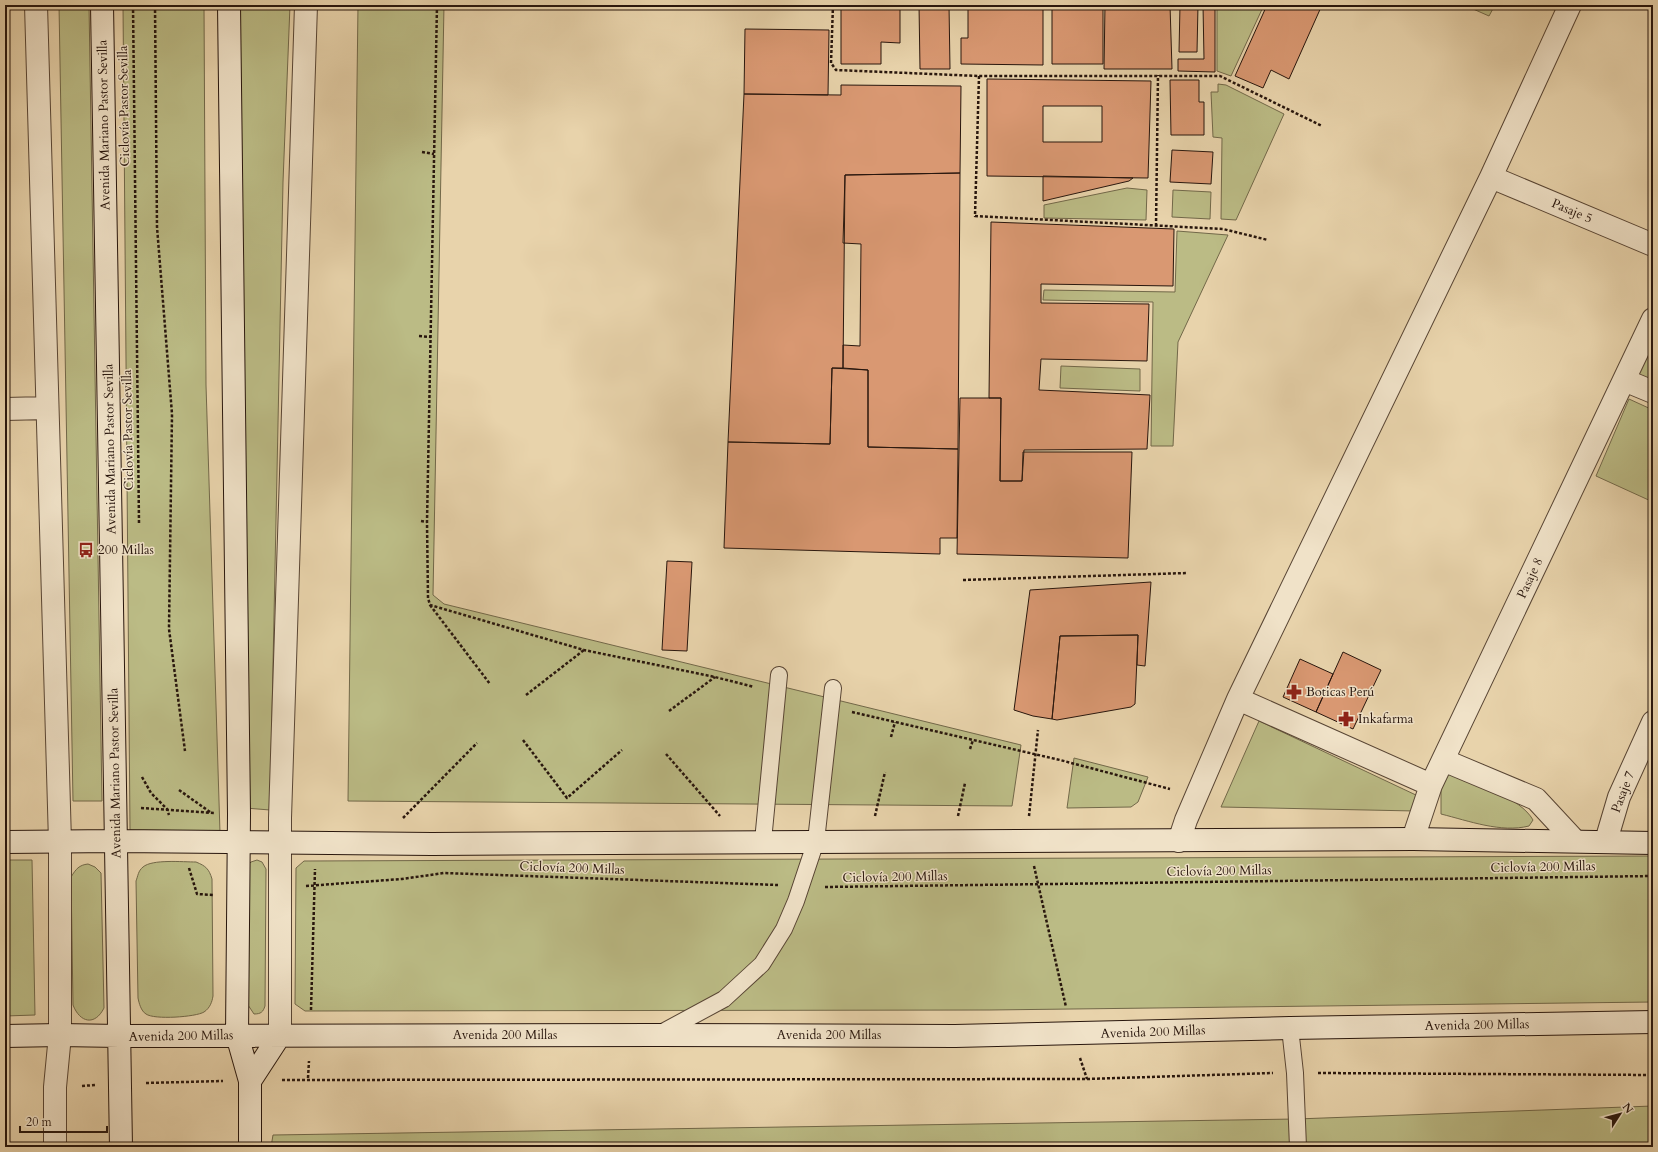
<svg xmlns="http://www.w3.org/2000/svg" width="1658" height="1152" font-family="Cardo,serif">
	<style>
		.green { fill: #bbbb85; stroke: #726849 }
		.building { fill: #d99872; stroke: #28160d; fill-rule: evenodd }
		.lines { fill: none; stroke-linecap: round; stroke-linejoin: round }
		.lane-casing { stroke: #584534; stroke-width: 18 }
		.street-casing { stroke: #584534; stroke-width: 24 }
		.secondary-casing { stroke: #28160d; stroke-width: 24 }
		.path { stroke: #28160d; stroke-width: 2.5; stroke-dasharray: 3 2; stroke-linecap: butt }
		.lane { stroke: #f0e2c8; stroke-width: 16 }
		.street { stroke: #f0e2c8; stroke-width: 22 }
		.secondary { stroke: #f0e2c8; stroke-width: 22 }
		.labels { text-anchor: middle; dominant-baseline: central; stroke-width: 3; stroke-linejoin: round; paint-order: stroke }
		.street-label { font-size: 13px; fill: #28160d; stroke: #f0e2c8 }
		.poi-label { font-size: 13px; fill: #28160d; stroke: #f0e2c8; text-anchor: start }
	</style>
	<rect width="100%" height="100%" fill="#e8d3ab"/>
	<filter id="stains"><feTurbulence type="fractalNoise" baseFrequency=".005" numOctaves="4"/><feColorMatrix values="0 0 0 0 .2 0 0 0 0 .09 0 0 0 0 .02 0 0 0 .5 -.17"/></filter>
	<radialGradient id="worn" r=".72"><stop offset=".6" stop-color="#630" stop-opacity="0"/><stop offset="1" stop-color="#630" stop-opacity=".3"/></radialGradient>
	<!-- green -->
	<path class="green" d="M 59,5 L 89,5 L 102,801 L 73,801 Z
		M 123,5 L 204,5 L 206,385 L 220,833 L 130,830 Z
		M 236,5 L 290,5 L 283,182 L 270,810 L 245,808 Z
		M 358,5 L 444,5 L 433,595 L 444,604 L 1021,745 L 1012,806 L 348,801 Z
		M 1217,5 L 1264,5 L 1231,76 L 1217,71 Z
		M 1464,5 L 1495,5 L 1489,16 Z
		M 1218,84 L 1226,85 L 1284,114 L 1236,220 L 1221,219 L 1222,138 L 1213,137 L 1211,92 L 1218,92 Z
		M 1127,188 L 1147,190 L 1146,220 L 1044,218 L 1044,205 Z
		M 1173,190 L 1211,192 L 1210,219 L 1172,217 Z
		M 1177,231 L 1228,235 L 1178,342 L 1173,446 L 1151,446 L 1153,302 L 1043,300 L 1044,290 L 1175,292 Z
		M 1653,338 L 1653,384 L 1636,376 Z
		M 1061,366 L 1140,369 L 1140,391 L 1060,388 Z
		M 1629,399 L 1653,410 L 1653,502 L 1596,476 Z
		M 1259,721 L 1418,796 L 1415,811 L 1221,807 Z
		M 1074,758 L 1148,777 L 1138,802 L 1131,807 L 1067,808 Z
		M 1450,771 C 1474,782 1521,798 1533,820 L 1529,826 C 1501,833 1469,821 1441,814 L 1441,787 Z
		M 1653,856 L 1653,1002 L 990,1010 L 305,1011 L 295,1004 L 296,868 L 304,861 Z
		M 5,860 L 32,860 L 35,1015 L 5,1016 Z
		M 257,860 L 262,862 L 266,869 L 265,1006 C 263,1012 261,1014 254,1014 L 248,1005 L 248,865 L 251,862 Z
		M 196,862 C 206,866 209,869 212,879 L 213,996 C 212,1002 210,1008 204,1012 C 196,1017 154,1020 146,1014 C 141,1011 139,1003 138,998 L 136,881 C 138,876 138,871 143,867 C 152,859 183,862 196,862 Z
		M 88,864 L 95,867 L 101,873 L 104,1008 C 95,1026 80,1023 73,1005 L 71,877 C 76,869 79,865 88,864 Z
		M 1653,1106 L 1653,1147 L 271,1147 L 273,1135 L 1296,1119 Z"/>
	<!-- building -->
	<path class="building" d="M 841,5 L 900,5 L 900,43 L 881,42 L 881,64 L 841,64 Z
		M 919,5 L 949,5 L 950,69 L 920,69 Z
		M 968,5 L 1013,5 L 1013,9 L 1043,9 L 1043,65 L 961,64 L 961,38 L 968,38 Z
		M 1052,5 L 1103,5 L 1103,64 L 1052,64 Z
		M 1105,5 L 1170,5 L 1172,69 L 1104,69 Z
		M 1180,5 L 1198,5 L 1197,52 L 1179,52 Z
		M 1203,5 L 1215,5 L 1215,72 L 1178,71 L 1178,59 L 1204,59 Z
		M 1267,5 L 1322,5 L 1289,79 L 1271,70 L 1263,88 L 1235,76 Z
		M 745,29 L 829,30 L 828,95 L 744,94 Z
		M 987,79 L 1151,81 L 1148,178 L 987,176 ZM 1043,106 L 1102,106 L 1102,142 L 1043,142 Z
		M 1170,80 L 1199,80 L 1199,102 L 1204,102 L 1204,135 L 1171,135 Z
		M 841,85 L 961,86 L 960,173 L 845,175 L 843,368 L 832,368 L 830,444 L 728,442 L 744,94 L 841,95 Z
		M 1172,150 L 1213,152 L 1211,184 L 1170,182 Z
		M 960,173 L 958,449 L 868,447 L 868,370 L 843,368 L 843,345 L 860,346 L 861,244 L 843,243 L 845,175 Z
		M 1043,176 L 1133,178 L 1129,181 L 1043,201 Z
		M 991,222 L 1174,229 L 1173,286 L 1041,284 L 1041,303 L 1149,304 L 1147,361 L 1041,359 L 1039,390 L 1150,395 L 1147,449 L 1024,450 L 1022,481 L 1000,481 L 1001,398 L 989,398 Z
		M 832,368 L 868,370 L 868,447 L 958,449 L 957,538 L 940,538 L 940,554 L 724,548 L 728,442 L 830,444 Z
		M 960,398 L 1001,398 L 1000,481 L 1022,481 L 1023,452 L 1132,452 L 1128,558 L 957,554 Z
		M 667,561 L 692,562 L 687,651 L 662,650 Z
		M 1151,582 L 1145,666 L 1137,665 L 1138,635 L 1060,636 L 1052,719 L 1033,716 L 1014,710 L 1030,590 Z
		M 1138,635 L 1135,704 L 1131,707 L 1057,720 L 1052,719 L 1060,636 Z
		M 1343,652 L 1381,670 L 1353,729 L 1316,712 Z
		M 1300,659 L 1333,674 L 1316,712 L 1283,697 Z"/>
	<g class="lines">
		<defs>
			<path id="lane" d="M 763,841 L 779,675
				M 1290,1028 L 1295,1073 L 1298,1147
				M 661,1033 L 724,999 L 762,964 L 784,929 L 796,901 L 816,841 L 833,688"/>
			<path id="street" d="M 36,5 L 60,842 L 60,1035 L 55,1087 L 55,1147
				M 1491,177 L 1653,245
				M 1624,380 L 1653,392
				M 5,409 L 47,408
				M 1238,699 L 1431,785
				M 1443,760 L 1536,799 L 1575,841
				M 1413,839 L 1431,785 L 1653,319
				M 1179,841 L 1186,820 L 1238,699 L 1491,177 L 1570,5
				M 1606,841 L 1619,797 L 1653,722
				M 280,1035 L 280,818 L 306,5"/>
			<path id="secondary" d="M 102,5 L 121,1147
				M 229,5 L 239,814 L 237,1035 L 250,1081 L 250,1147
				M 5,842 L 116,841 L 432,844 L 1413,839 L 1653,843
				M 5,1036 L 60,1035 L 119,1036 L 658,1035 L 955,1036 L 1290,1028 L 1653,1022
				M 250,1081 L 280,1035"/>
		</defs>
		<!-- lane casing -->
		<use href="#lane" class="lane-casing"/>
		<!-- street casing -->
		<use href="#street" class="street-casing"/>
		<!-- secondary casing -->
		<use href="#secondary" class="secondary-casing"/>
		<!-- path -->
		<path class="path" d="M 133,5 L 139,524
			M 155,5 L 157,227 L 172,414 L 169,629 L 185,751
			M 437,5 L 427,522 L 428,598 L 430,605 L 584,650 L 715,677 L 754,687
			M 833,5 L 831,63 L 836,70 L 979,76 L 1220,76 L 1322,126
			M 979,76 L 975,216 L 1223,229 L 1268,240
			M 422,152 L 434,154
			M 1156,226 L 1158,75
			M 419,336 L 431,337
			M 421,521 L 427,522
			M 963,580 L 1187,573
			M 430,605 L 490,684
			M 526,695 L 584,650
			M 669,711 L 715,677
			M 852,712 L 1060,760 L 1170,789
			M 891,737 L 895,722
			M 523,740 L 567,798 L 622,750
			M 970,749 L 973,740
			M 666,754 L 720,816
			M 142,777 L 151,793 L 167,809 L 169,815
			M 179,790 L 210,812
			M 141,808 L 214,813
			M 875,816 L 885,772
			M 958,816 L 965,783
			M 1029,816 L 1038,730
			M 403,818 L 477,743
			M 1034,866 L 1066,1007
			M 189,868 L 197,894 L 213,895
			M 306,886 L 402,879 L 444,873 L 778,885
			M 825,887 L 1653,876
			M 311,1010 L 315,869
			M 1080,1058 L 1087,1079
			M 1318,1073 L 1653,1075
			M 308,1078 L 309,1061
			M 282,1080 L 1087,1079 L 1273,1073
			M 146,1083 L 223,1081
			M 82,1086 L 95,1085"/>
		<!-- lane -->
		<use href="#lane" class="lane"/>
		<!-- street -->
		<use href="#street" class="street"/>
		<!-- secondary -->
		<use href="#secondary" class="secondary"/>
	</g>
	<!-- icons -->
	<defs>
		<symbol id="bus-bare" viewBox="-9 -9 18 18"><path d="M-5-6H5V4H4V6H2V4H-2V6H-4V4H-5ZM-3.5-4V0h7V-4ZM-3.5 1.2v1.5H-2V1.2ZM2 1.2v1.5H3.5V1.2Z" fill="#8f2418" stroke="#f0e2c8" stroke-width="2.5" paint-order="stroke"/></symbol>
		<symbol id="pharmacy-bare" viewBox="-9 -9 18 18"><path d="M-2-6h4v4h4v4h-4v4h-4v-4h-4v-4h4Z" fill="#8f2418" stroke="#f0e2c8" stroke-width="2.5" paint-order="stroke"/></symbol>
	</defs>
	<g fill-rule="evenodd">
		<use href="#bus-bare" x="75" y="539" width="22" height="22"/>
		<use href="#pharmacy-bare" x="1283" y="681" width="22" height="22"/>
		<use href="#pharmacy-bare" x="1335" y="708" width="22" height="22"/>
	</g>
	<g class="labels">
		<!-- street labels -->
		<g class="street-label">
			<text transform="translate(124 106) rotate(-91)">Ciclovía Pastor Sevilla</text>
			<text transform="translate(104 125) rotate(-91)">Avenida Mariano Pastor Sevilla</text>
			<text transform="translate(1572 211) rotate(23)">Pasaje 5</text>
			<text transform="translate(128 430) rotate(-91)">Ciclovía Pastor Sevilla</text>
			<text transform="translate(110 449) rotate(-91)">Avenida Mariano Pastor Sevilla</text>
			<text transform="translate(1530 578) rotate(-65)">Pasaje 8</text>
			<text transform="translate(115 773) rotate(-91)">Avenida Mariano Pastor Sevilla</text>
			<text transform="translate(1623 792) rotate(-69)">Pasaje 7</text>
			<text transform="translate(1543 867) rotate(-1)">Ciclovía 200 Millas</text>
			<text transform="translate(572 868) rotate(2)">Ciclovía 200 Millas</text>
			<text transform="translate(1219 871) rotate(-1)">Ciclovía 200 Millas</text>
			<text transform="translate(895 877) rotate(-1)">Ciclovía 200 Millas</text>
			<text transform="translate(1477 1025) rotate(-1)">Avenida 200 Millas</text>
			<text transform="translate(1153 1032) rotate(-2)">Avenida 200 Millas</text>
			<text x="505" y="1035">Avenida 200 Millas</text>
			<text x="829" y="1035">Avenida 200 Millas</text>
			<text transform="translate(181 1036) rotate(-1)">Avenida 200 Millas</text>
		</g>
		<!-- poi labels -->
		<g class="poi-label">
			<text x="98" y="550">200 Millas</text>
			<text x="1306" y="692">Boticas Perú</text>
			<text x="1358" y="719">Inkafarma</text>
		</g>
	</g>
	<!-- margin -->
	<rect width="1658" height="1152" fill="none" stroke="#e8d3ab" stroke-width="20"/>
	<rect x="6" y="6" width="1646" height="1140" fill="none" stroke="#28160d" stroke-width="2"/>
	<rect x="10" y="10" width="1638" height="1132" fill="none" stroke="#28160d"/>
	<!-- north arrow -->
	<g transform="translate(1620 1114) rotate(54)" stroke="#f0e2c8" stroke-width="3" paint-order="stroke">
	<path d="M0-3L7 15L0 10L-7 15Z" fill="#28160d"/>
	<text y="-6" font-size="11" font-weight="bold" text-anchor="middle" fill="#28160d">N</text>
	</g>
	<!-- scale -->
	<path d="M20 1126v6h87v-6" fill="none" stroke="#28160d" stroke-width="2"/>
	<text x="26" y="1126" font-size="12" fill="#28160d" stroke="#f0e2c8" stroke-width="3" paint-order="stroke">20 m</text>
	<rect width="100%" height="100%" filter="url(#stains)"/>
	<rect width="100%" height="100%" fill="url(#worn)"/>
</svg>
